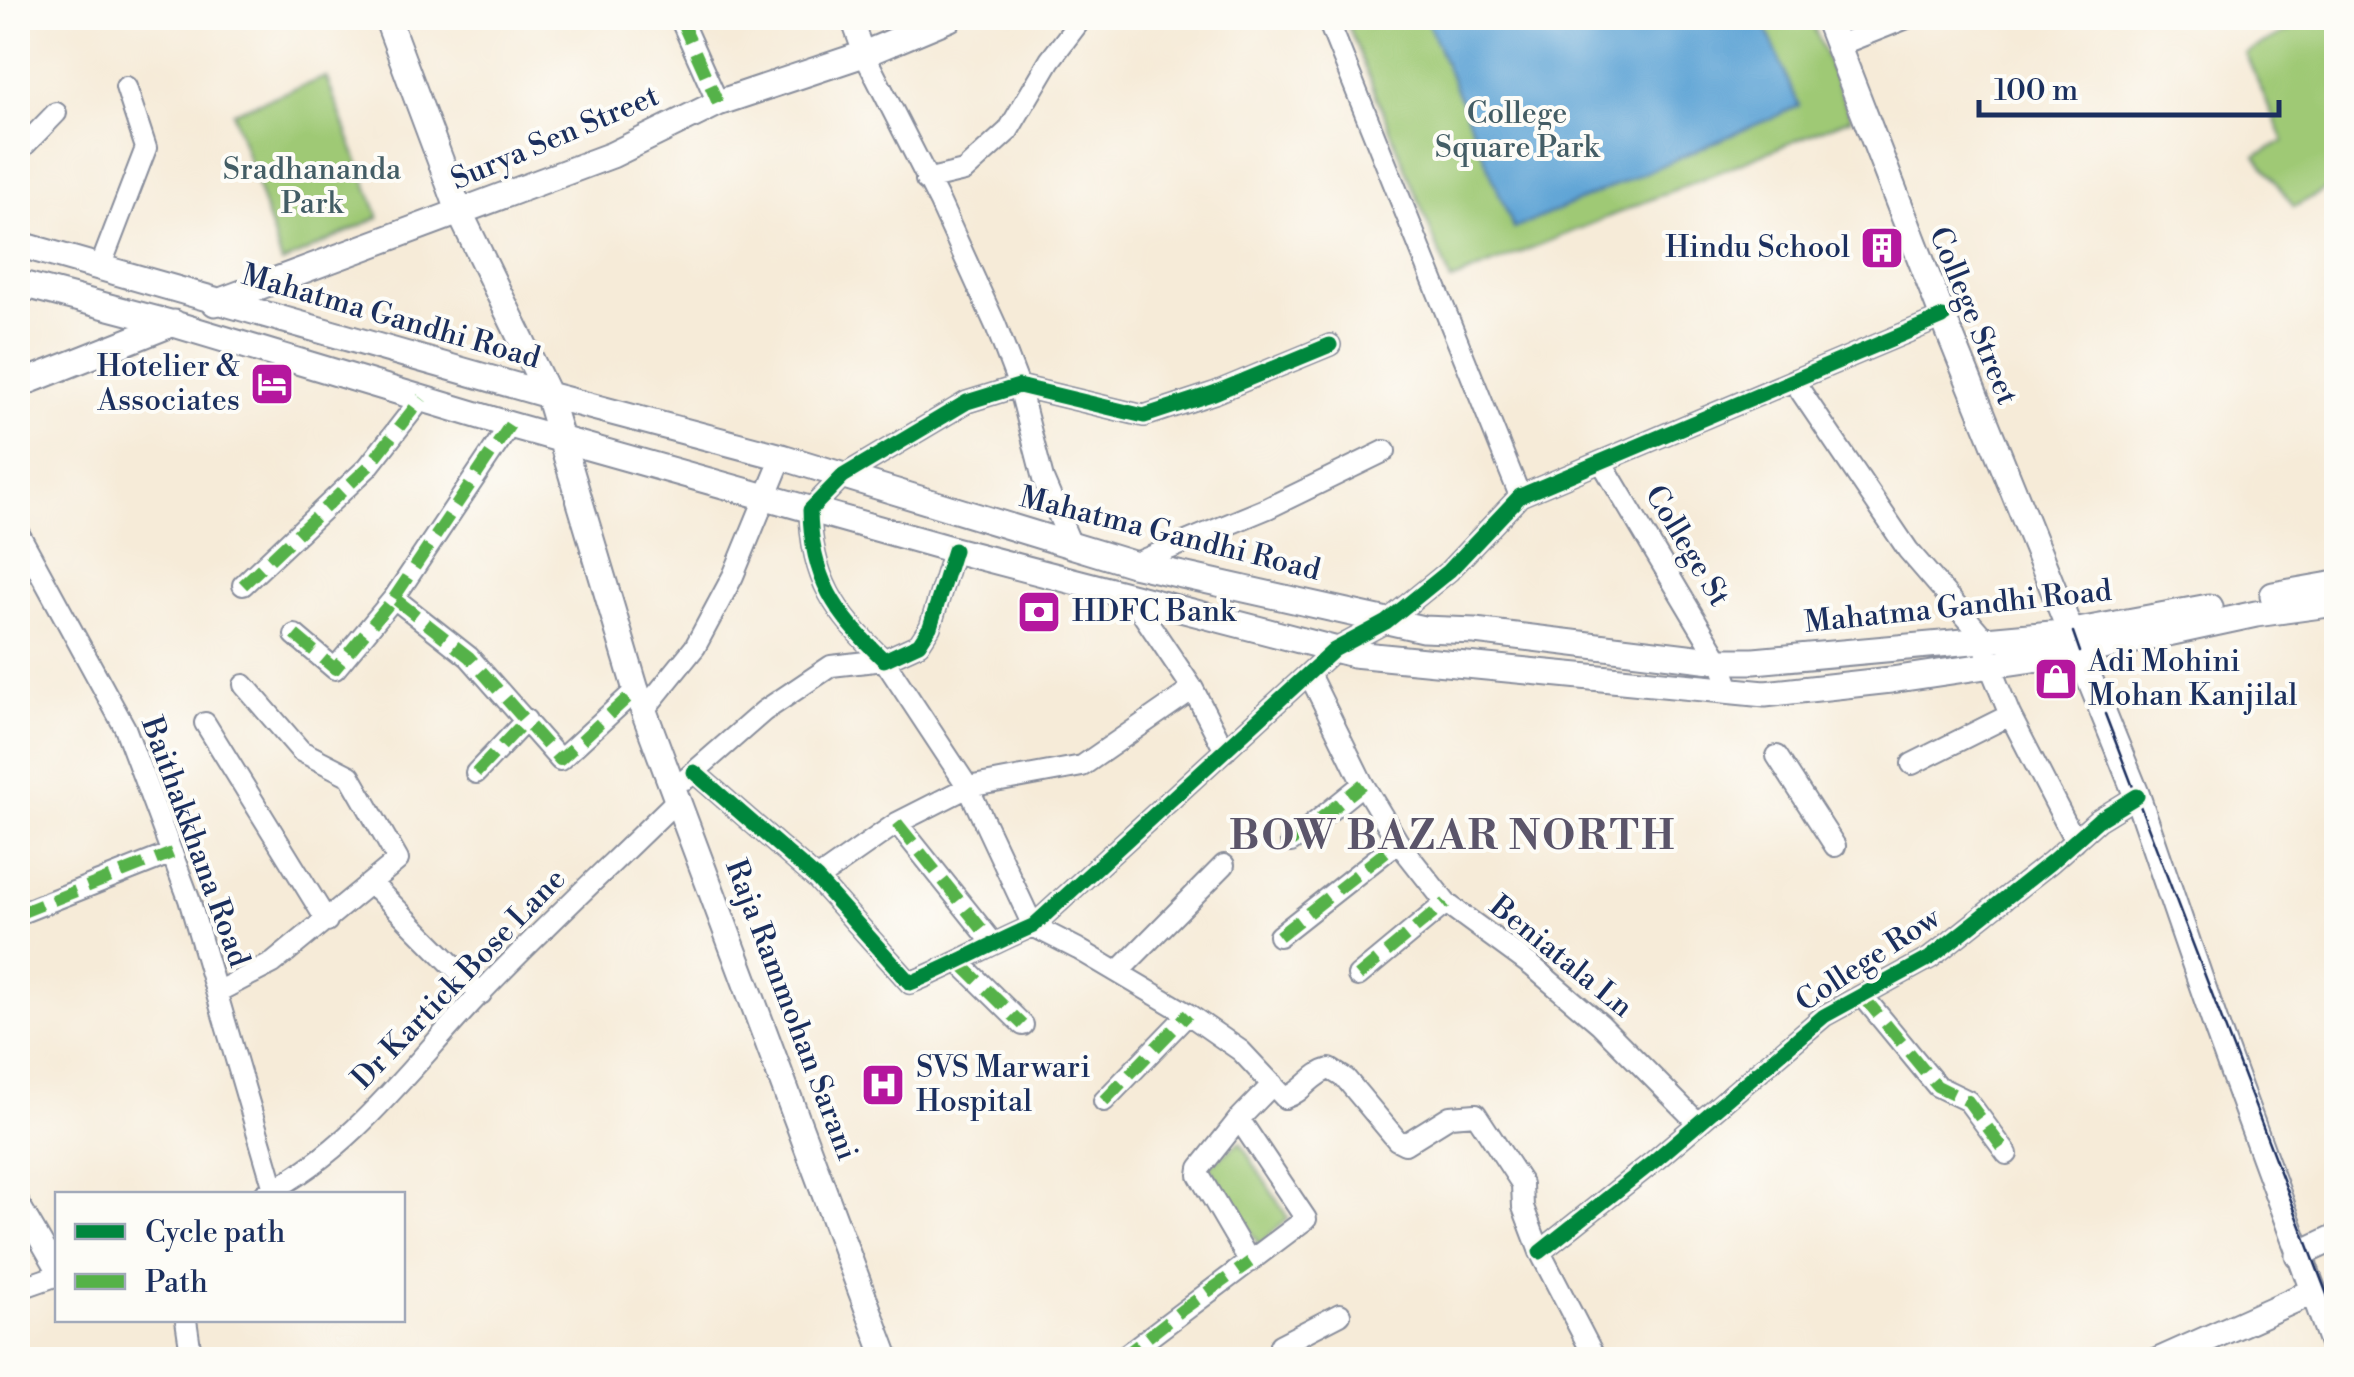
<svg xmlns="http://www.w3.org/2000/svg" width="2354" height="1377" font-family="'Libre Bodoni',serif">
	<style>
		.green { fill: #9fc975; stroke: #5d7c6a; stroke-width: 2.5 }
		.water { fill: #61a5d6; stroke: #3e6a9a; stroke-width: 2.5 }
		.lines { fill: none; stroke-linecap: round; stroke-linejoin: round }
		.minor-casing { stroke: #888d9b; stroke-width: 24 }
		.major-casing { stroke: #888d9b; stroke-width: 29 }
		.minor { stroke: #fff; stroke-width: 20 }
		.major { stroke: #fff; stroke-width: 25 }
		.tram { stroke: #1b2f5e; stroke-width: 2.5 }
		.quiet { stroke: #55b248; stroke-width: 12; stroke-dasharray: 25 12; stroke-linecap: butt }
		.cycleway-casing { stroke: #fdfcf7; stroke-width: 21 }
		.cycleway { stroke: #00873e; stroke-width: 15 }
		.labels { text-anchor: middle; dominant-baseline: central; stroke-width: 8; stroke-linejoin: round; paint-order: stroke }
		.park-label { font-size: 30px; fill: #435d65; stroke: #fdfcf7 }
		.street-label { font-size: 30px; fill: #1b2f5e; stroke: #fdfcf7 }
		.poi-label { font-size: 30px; fill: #1b2f5e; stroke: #fdfcf7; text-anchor: start }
		.district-label { font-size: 40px; font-weight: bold; letter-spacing: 2.5px; fill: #5b556a; stroke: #fdfcf7 }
	</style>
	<rect width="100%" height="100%" fill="#fdfcf7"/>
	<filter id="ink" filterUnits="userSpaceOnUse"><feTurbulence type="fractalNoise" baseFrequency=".01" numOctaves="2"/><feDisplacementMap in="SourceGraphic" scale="20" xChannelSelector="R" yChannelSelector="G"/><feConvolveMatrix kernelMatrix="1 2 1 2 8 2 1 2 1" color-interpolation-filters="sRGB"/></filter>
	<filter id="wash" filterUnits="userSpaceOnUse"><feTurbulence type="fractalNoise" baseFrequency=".0048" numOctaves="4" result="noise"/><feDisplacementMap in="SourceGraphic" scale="40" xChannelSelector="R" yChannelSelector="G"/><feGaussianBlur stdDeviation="2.25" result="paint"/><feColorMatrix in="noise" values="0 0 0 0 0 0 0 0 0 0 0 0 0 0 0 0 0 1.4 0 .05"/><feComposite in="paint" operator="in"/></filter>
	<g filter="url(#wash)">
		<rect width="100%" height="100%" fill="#f6ebd8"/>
		<!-- green -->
		<path class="green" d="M 1345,18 L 1810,18 L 1851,118 L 1451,281 Z
			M 2314,18 L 2336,18 L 2336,184 L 2294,207 L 2256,156 L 2284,141 L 2245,53 Z
			M 326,77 L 379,217 L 282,263 L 233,112 Z
			M 1240,1142 L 1288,1218 L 1259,1245 L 1209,1166 Z"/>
		<!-- water -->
		<path class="water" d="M 1426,18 L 1762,18 L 1799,106 L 1514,229 Z"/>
	</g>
	<g filter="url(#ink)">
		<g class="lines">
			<defs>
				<path id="minor" d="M 680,18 L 718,103
					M 851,18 L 864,54 L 940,203 L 996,326 L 1019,386 L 1043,479 L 1072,547
					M 1327,18 L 1520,496
					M 1839,45 L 1907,18
					M 18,152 L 56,113
					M 926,180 L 964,171 L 1008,131 L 1050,60 L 1082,18
					M 101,265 L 146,148 L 126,87
					M 1793,380 L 1908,550 L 1984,638 L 1989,664 L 2010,715
					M 1602,463 L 1720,661 L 1731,692
					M 18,532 L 125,728 L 189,899 L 274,1189
					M 954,550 L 930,627 L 919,644 L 884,660 C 835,614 811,578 810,510 L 843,476 L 967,402 L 1019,386 L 1144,416 L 1214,393 L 1330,345
					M 1133,564 L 1268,508 L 1385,451
					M 243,585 L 368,467 L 422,398
					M 1131,597 L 1193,689 L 1225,751
					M 394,598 L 510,425
					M 295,635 L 335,669 L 394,598 L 469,657 L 560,760 L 636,690
					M 1309,674 L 1363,784 L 1398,842 L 1446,903 L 1532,966 L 1600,1024 L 1698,1123
					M 644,710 L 695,647 L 733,576 L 782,457
					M 205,723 L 327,921
					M 1777,756 L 1835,846
					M 1912,764 L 2010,715 L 2075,841
					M 694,772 L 817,879 L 910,983 C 952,966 991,944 1033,926 L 1334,650 L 1386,622 L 1449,571 L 1520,496 L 1943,317
					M 476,773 L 526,720
					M 686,779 L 764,711 L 831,666 L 884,660 L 968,787 L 1033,926 L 1078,949 L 1188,1014 L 1241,1051 L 1285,1098 C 1304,1092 1312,1073 1330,1069 L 1346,1079 L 1397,1140 L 1405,1144 L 1450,1116 L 1476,1114 L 1522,1184 L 1523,1207 L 1540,1252 L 1596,1360
					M 897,823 L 993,943
					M 1291,842 L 1363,784
					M 817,879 L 897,823 L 968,787 L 1082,766 L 1193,689
					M 371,883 L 481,994
					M 18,914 L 172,853
					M 1279,936 L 1398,842
					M 960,963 L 1023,1025
					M 1118,972 L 1224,865
					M 1358,976 L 1446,903
					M 217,992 L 273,963 L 398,860 L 350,776 L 301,751 L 244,685
					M 1862,995 L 1937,1086 L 1968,1101 L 2007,1154
					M 1104,1101 L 1188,1014
					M 265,1194 C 350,1151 408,1071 471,1003 C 537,933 609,867 678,799
					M 18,1202 L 58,1271
					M 1540,1252 L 1653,1162 L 1824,1016 L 1930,958 L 2051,862 L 2098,820 L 2137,796
					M 1250,1262 L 1199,1175 L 1200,1168 L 1239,1119 L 1273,1084
					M 18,1289 L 58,1275
					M 186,1320 L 192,1360
					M 1280,1345 L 1340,1314
					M 1119,1360 L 1306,1219 L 1239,1119"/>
				<path id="major" d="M 387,18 L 460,213 L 548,395 L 636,690 L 887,1360
					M 1827,18 L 1943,317 L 2137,796 L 2218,1031 L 2336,1353
					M 18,244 L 548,395 L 782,457 L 1133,564 L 1423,629 L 1475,631 L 1720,661 L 1754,661 L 2073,632 L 2209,607
					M 18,283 L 174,324 L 510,425 L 954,550 L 1353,654 L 1765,694 L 1891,680 L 2080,652 L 2256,614 L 2336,603
					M 215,303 L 612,155 L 718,103 L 864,54 L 950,18
					M 18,385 L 174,323
					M 2273,595 L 2336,584
					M 2298,1255 L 2336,1237
					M 2160,1360 L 2312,1292"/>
			</defs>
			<!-- minor casing -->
			<use href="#minor" class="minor-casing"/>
			<!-- major casing -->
			<use href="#major" class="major-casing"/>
			<!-- minor -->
			<use href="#minor" class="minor"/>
			<!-- major -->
			<use href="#major" class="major"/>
			<!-- tram -->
			<path class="tram" d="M 2073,632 L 2080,652
				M 2105,714 L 2336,1318"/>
			<!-- quiet -->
			<path class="quiet" d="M 680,18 L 718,103
				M 942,18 L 943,20
				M 243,585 L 368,467 L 422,398
				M 394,598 L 510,425
				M 295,635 L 335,669 L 394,598 L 469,657 L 560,760 L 636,690
				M 476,773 L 526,720
				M 897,823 L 993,943
				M 1291,842 L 1363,784
				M 18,914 L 172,853
				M 1279,936 L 1398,842
				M 960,963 L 1023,1025
				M 1358,976 L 1446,903
				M 1862,995 L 1937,1086 L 1968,1101 L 2007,1154
				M 1104,1101 L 1188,1014
				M 1119,1360 L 1182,1310 L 1250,1262"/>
			<defs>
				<path id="cycleway" d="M 954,550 L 930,627 L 919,644 L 884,660 C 835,614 811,578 810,510 L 843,476 L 967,402 L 1019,386 L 1144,416 L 1214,393 L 1330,345
					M 694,772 L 817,879 L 910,983 C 952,966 991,944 1033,926 L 1334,650 L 1386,622 L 1449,571 L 1520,496 L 1943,317
					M 1540,1252 L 1653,1162 L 1824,1016 L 1930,958 L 2051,862 L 2098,820 L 2137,796"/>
			</defs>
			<!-- cycleway casing -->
			<use href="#cycleway" class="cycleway-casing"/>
			<!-- cycleway -->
			<use href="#cycleway" class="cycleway"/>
		</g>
	</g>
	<!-- icons -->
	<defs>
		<symbol id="building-square" viewBox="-11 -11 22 22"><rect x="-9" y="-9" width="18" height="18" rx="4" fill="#b5179e" stroke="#fdfcf7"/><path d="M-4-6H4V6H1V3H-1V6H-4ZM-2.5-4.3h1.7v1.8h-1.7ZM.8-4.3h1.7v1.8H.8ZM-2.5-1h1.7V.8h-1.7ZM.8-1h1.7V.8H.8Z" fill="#fff"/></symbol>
		<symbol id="hotel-square" viewBox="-11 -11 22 22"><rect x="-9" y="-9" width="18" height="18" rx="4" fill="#b5179e" stroke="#fdfcf7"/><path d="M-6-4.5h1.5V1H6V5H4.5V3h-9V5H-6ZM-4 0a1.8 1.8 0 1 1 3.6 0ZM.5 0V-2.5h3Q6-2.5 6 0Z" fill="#fff"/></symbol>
		<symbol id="bank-square" viewBox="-11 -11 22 22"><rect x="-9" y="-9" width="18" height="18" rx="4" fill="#b5179e" stroke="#fdfcf7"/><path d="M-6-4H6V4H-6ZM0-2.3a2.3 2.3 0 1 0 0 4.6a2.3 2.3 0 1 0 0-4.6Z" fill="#fff"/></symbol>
		<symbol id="shop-square" viewBox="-11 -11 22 22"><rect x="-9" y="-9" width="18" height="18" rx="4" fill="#b5179e" stroke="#fdfcf7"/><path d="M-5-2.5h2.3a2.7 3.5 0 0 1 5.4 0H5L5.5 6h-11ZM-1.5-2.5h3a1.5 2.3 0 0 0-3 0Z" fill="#fff"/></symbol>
		<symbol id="hospital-square" viewBox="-11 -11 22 22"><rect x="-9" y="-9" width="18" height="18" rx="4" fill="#b5179e" stroke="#fdfcf7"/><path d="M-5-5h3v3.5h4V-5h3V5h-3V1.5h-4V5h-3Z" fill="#fff"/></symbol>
	</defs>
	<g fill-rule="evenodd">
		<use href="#building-square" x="1857" y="223" width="50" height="50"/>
		<use href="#hotel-square" x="247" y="359" width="50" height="50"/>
		<use href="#bank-square" x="1014" y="587" width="50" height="50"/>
		<use href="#shop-square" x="2031" y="654" width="50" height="50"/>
		<use href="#hospital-square" x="858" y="1060" width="50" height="50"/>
	</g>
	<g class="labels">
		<!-- park labels -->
		<g class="park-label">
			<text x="1517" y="114">College<tspan x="1517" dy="34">Square Park</tspan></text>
			<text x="312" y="170">Sradhananda<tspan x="312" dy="34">Park</tspan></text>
		</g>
		<!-- street labels -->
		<g class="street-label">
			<text transform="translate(555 138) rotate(-23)">Surya Sen Street</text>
			<text transform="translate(1973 316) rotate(68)">College Street</text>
			<text transform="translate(391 317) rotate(16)">Mahatma Gandhi Road</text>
			<text transform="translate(1170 534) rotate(14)">Mahatma Gandhi Road</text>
			<text transform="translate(1687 546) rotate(59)">College St</text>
			<text transform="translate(1958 607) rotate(-6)">Mahatma Gandhi Road</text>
			<text transform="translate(195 842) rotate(70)">Baithakkhana Road</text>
			<text transform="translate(1561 957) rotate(39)">Beniatala Ln</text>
			<text transform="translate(1868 960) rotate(-33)">College Row</text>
			<text transform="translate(459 979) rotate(-46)">Dr Kartick Bose Lane</text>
			<text transform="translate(791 1010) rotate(69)">Raja Rammohan Sarani</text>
		</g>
		<!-- poi labels -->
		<g class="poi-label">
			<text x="1850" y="248" text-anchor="end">Hindu School</text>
			<text x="240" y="367" text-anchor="end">Hotelier &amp;<tspan x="240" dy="34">Associates</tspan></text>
			<text x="1072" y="612">HDFC Bank</text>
			<text x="2088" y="662">Adi Mohini<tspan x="2088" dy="34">Mohan Kanjilal</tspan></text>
			<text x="916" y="1068">SVS Marwari<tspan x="916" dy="34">Hospital</tspan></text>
		</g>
		<!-- district labels -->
		<g class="district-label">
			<text x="1453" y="837">BOW BAZAR NORTH</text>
		</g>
	</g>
	<!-- margin -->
	<rect width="2354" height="1377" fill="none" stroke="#fdfcf7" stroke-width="60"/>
	<!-- legend -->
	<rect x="55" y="1192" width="350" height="130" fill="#fdfcf7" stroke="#a3aaba" stroke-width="2.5"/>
	<rect x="75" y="1224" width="50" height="15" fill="#00873e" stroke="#a3aaba" stroke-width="2.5"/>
	<text x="145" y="1242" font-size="30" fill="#1b2f5e">Cycle path</text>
	<rect x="75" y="1274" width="50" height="15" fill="#55b248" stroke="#a3aaba" stroke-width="2.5"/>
	<text x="145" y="1292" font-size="30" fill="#1b2f5e">Path</text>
	<!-- scale -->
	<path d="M1979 100v15h300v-15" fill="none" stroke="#1b2f5e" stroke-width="5"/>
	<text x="1994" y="100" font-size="30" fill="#1b2f5e" stroke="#fdfcf7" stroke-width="8" paint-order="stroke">100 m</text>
</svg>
